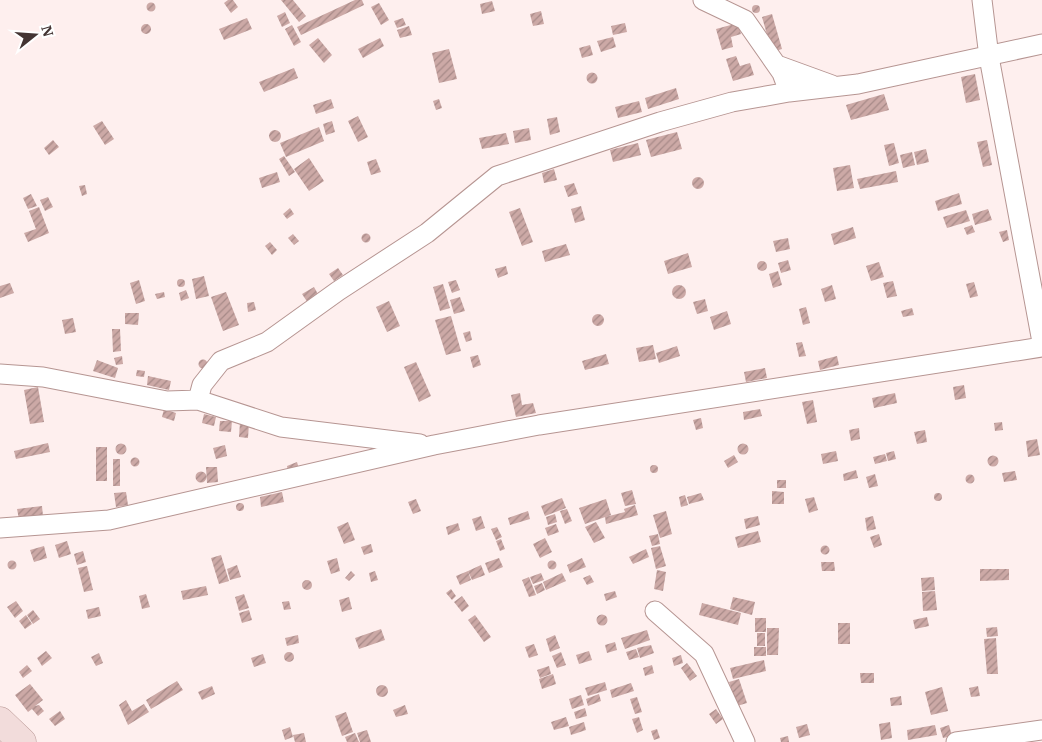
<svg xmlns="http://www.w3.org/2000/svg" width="1042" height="742" font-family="'IBM Plex Serif',serif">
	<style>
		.building { fill: url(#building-hatch) }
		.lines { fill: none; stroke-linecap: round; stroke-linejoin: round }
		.street-casing { stroke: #b69592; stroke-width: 21 }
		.secondary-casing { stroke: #b69592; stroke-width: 29 }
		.street { stroke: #fff; stroke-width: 19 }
		.secondary { stroke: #f2dcdb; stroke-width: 28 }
	</style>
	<defs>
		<pattern id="building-hatch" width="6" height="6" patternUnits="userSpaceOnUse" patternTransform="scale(1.25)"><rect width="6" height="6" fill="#cca9a6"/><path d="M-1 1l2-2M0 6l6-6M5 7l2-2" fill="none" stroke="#a78a88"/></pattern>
	</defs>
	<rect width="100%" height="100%" fill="#feefee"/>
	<!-- building -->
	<path class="building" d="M 228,0 L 233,0 L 238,7 L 231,13 L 224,3 Z
		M 281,0 L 293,0 L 306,16 L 299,22 Z
		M 355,0 L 362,0 L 364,5 L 301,35 L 297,27 Z
		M 492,1 L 495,11 L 482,14 L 480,4 Z
		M146.5 7a4.5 4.5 0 1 1 9 0a4.5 4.5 0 1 1-9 0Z
		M 379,3 L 389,20 L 381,25 L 371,7 Z
		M752 9a4 4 0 1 1 8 0a4 4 0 1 1-8 0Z
		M 541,11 L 544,24 L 533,26 L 530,14 Z
		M 285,12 L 290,23 L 282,27 L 277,16 Z
		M 772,14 L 782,49 L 772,52 L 762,17 Z
		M 247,18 L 252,29 L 224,40 L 219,29 Z
		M 403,18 L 406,25 L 397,28 L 394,21 Z
		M 625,23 L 627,32 L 613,35 L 611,26 Z
		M 738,23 L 741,34 L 731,37 L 733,47 L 722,50 L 716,29 Z
		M141 29a5 5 0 1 1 10 0a5 5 0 1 1-10 0Z
		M 292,25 L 301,42 L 294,46 L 285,29 Z
		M 409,26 L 412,35 L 400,38 L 397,30 Z
		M 613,37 L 616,47 L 601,52 L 597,41 Z
		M 318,38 L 332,55 L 324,63 L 309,45 Z
		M 380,38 L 384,46 L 363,58 L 358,49 Z
		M 590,45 L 593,55 L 582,58 L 579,48 Z
		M 449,49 L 457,79 L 439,83 L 432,53 Z
		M 736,56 L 740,66 L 750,63 L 754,75 L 733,81 L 726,59 Z
		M 294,68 L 298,78 L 264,92 L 259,82 Z
		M586.5 78a5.5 5.5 0 1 1 11 0a5.5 5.5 0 1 1-11 0Z
		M 975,74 L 980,100 L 966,103 L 961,77 Z
		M 676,88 L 679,99 L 648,109 L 645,98 Z
		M 884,94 L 889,110 L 851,120 L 846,105 Z
		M 331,99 L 334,108 L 316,114 L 313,105 Z
		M 439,99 L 442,108 L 436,110 L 433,101 Z
		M 639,101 L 642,112 L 618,118 L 615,107 Z
		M 358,116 L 368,137 L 358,142 L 348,121 Z
		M 557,117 L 560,132 L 550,135 L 547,119 Z
		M 102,121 L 114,139 L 105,145 L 93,126 Z
		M 332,121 L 335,132 L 326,135 L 323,124 Z
		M 319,127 L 324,141 L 286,157 L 280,143 Z
		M 529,128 L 531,140 L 515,143 L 513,131 Z
		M269 136a6 6 0 1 1 12 0a6 6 0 1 1-12 0Z
		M 677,132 L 682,149 L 651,157 L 646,140 Z
		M 506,133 L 509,144 L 482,149 L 479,138 Z
		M 53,140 L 59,147 L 49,155 L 44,148 Z
		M 987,140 L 992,165 L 983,167 L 977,142 Z
		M 638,143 L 641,155 L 613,162 L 610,150 Z
		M 894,143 L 899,163 L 889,166 L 884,145 Z
		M 926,149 L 929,162 L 917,165 L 914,152 Z
		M 912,152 L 915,165 L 903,168 L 900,155 Z
		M 284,156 L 295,172 L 289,176 L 279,159 Z
		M 309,158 L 324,181 L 309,191 L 294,169 Z
		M 376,159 L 381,172 L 371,175 L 367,162 Z
		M 850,165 L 854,188 L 837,191 L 833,168 Z
		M 554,169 L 557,180 L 544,183 L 542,173 Z
		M 896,171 L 898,182 L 860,189 L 857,179 Z
		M 277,172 L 280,182 L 262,188 L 259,178 Z
		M692 183a6 6 0 1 1 12 0a6 6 0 1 1-12 0Z
		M 574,183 L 578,194 L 568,197 L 564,186 Z
		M 85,185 L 87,194 L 82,196 L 79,186 Z
		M 959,193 L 962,204 L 938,211 L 935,201 Z
		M 31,194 L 37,206 L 28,209 L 23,198 Z
		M 48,197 L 53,207 L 45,211 L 40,200 Z
		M 581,206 L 585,220 L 575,223 L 571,209 Z
		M 39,207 L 49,233 L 28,242 L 24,233 L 36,229 L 29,211 Z
		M 290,208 L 294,214 L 287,219 L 283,214 Z
		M 520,208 L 533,242 L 522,246 L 509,212 Z
		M 988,209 L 992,220 L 975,225 L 972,214 Z
		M 966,210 L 970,221 L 947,228 L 943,217 Z
		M 972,225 L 975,232 L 967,235 L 964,228 Z
		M 853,227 L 856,238 L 834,245 L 831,234 Z
		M 1007,230 L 1009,240 L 1003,242 L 999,232 Z
		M361.5 238a4.5 4.5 0 1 1 9 0a4.5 4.5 0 1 1-9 0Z
		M 293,234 L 299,241 L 294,245 L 288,238 Z
		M 788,238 L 790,249 L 776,252 L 773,241 Z
		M 270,242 L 277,250 L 272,255 L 265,246 Z
		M 566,244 L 570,255 L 545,262 L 542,251 Z
		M 688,253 L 692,267 L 668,274 L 664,261 Z
		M 788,260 L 791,270 L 781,273 L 778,263 Z
		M757 266a5 5 0 1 1 10 0a5 5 0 1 1-10 0Z
		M 879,262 L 884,277 L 871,281 L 866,266 Z
		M 506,266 L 508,274 L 498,278 L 495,269 Z
		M 338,268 L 343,275 L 334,281 L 329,274 Z
		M 778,271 L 782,285 L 773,288 L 769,274 Z
		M 204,276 L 209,296 L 196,299 L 192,279 Z
		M177 283a4 4 0 1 1 8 0a4 4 0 1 1-8 0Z
		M 139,280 L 145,301 L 136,304 L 130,283 Z
		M 456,280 L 460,290 L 452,293 L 448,282 Z
		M 893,281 L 897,296 L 887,298 L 883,283 Z
		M 974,282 L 978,296 L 970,298 L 966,284 Z
		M 10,283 L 14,293 L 0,298 L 0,286 Z
		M 443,284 L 450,308 L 440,311 L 433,287 Z
		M672 292a7 7 0 1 1 14 0a7 7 0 1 1-14 0Z
		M 832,285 L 836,299 L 825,302 L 821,289 Z
		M 314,287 L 319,296 L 308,303 L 302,294 Z
		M 186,290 L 189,298 L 181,301 L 179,293 Z
		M 164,292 L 165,297 L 157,299 L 155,294 Z
		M 226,292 L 239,325 L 223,331 L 211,297 Z
		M 460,297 L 465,311 L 454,314 L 450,300 Z
		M 705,299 L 708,311 L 697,314 L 693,302 Z
		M 389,301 L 400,326 L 387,332 L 376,307 Z
		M 254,302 L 256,310 L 248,312 L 247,303 Z
		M 806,307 L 810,323 L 803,325 L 799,309 Z
		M 912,308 L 914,315 L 903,317 L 901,311 Z
		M 727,311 L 731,324 L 714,330 L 710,317 Z
		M 125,313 L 139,313 L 138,325 L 125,324 Z
		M592 320a6 6 0 1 1 12 0a6 6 0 1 1-12 0Z
		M 451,316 L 461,351 L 446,355 L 435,320 Z
		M 73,318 L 76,332 L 65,334 L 62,320 Z
		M 112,329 L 120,329 L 121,351 L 113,352 Z
		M 470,331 L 472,340 L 466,342 L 463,333 Z
		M 802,342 L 806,356 L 799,357 L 796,343 Z
		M 653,345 L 656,359 L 639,362 L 636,348 Z
		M 677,346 L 680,356 L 659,363 L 656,353 Z
		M 606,354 L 609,364 L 585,370 L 582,361 Z
		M 478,355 L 481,365 L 473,368 L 470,357 Z
		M 122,356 L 123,364 L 116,365 L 114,358 Z
		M 837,356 L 839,365 L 820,370 L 818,361 Z
		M198.5 364a4.5 4.5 0 1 1 9 0a4.5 4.5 0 1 1-9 0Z
		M 97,360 L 118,368 L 115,378 L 93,371 Z
		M 416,362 L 431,396 L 419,402 L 404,367 Z
		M 765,368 L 767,378 L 746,382 L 744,372 Z
		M 137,370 L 145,371 L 144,377 L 136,376 Z
		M 148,376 L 171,381 L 169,390 L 147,385 Z
		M 964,385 L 966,398 L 955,400 L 953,387 Z
		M 38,387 L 44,422 L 30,424 L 24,390 Z
		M 520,393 L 522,405 L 533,403 L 536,413 L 516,417 L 511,395 Z
		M 895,393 L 897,403 L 874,408 L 872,398 Z
		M 813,400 L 817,422 L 807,424 L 802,402 Z
		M 164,409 L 176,413 L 174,421 L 162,417 Z
		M 760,409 L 762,416 L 744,420 L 743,412 Z
		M 204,414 L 216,417 L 214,426 L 202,423 Z
		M 701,418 L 703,428 L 696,430 L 693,420 Z
		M 220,421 L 232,421 L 231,432 L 219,431 Z
		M 240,422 L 249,423 L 248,438 L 239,437 Z
		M 1002,422 L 1003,430 L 995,431 L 994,423 Z
		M 859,428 L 860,439 L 851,441 L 849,430 Z
		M 925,430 L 927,442 L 917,444 L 914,432 Z
		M 1037,439 L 1040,455 L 1028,457 L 1026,441 Z
		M 48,443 L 50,452 L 16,459 L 14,451 Z
		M737.5 449a5.5 5.5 0 1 1 11 0a5.5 5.5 0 1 1-11 0Z
		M115.5 449a5.5 5.5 0 1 1 11 0a5.5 5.5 0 1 1-11 0Z
		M 225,445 L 227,456 L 216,459 L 213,448 Z
		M 96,447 L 107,447 L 107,481 L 96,481 Z
		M 836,451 L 838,461 L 823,464 L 821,454 Z
		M 894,451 L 896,459 L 888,461 L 886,453 Z
		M 885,454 L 887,461 L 875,464 L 873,457 Z
		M 734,455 L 738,462 L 728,468 L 724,461 Z
		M987.5 461a5.5 5.5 0 1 1 11 0a5.5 5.5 0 1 1-11 0Z
		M130.5 462a4.5 4.5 0 1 1 9 0a4.5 4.5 0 1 1-9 0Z
		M 113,459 L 120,459 L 120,486 L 113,486 Z
		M 297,462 L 299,469 L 288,472 L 287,466 Z
		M650 469a4 4 0 1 1 8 0a4 4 0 1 1-8 0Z
		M 206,467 L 217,467 L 218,482 L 207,483 Z
		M 856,470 L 858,478 L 844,481 L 843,474 Z
		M 1015,471 L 1017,480 L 1004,482 L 1002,473 Z
		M195.5 477a5.5 5.5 0 1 1 11 0a5.5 5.5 0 1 1-11 0Z
		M 875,474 L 878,486 L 869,488 L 866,477 Z
		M965.5 479a4.5 4.5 0 1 1 9 0a4.5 4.5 0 1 1-9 0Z
		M 777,480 L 786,480 L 786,488 L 777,488 Z
		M 632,490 L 636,504 L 625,506 L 621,493 Z
		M 772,491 L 784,492 L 784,504 L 772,504 Z
		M 126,492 L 128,505 L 116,507 L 114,493 Z
		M 282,492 L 284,502 L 261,507 L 260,497 Z
		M934 497a4 4 0 1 1 8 0a4 4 0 1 1-8 0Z
		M 701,493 L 704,500 L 689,504 L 687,497 Z
		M 685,495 L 688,505 L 681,507 L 679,497 Z
		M 814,497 L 818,510 L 809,513 L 805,499 Z
		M 562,498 L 566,508 L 545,516 L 541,506 Z
		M 416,499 L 421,511 L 413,514 L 408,502 Z
		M 606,499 L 611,515 L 585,524 L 579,508 Z
		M236 507a4 4 0 1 1 8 0a4 4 0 1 1-8 0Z
		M 635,505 L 638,515 L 606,524 L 605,517 L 625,512 L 624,509 Z
		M 42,506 L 43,516 L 19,519 L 17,509 Z
		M 567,509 L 572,521 L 565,524 L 560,511 Z
		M 528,511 L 530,519 L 510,525 L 508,518 Z
		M 666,511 L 672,534 L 660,538 L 653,515 Z
		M 555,514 L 557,522 L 548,525 L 546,517 Z
		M 481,516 L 485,528 L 476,531 L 472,519 Z
		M 758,516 L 760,525 L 746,529 L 744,519 Z
		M 873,516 L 876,529 L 867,531 L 865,518 Z
		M 348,522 L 355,540 L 344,544 L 337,527 Z
		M 596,522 L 605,538 L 594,543 L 585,527 Z
		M 458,523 L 460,530 L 448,535 L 446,527 Z
		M 556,524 L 559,532 L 548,536 L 545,528 Z
		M 497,527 L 502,537 L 496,540 L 491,529 Z
		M 758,531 L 761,542 L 738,548 L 735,537 Z
		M 658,534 L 660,544 L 652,546 L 649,536 Z
		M 879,534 L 882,545 L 874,548 L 870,537 Z
		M 545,538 L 552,552 L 540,558 L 533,544 Z
		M 501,539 L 505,549 L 500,551 L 496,541 Z
		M 67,541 L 71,554 L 59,558 L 55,545 Z
		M 371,544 L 373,552 L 364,555 L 361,547 Z
		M820.5 550a4.5 4.5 0 1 1 9 0a4.5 4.5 0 1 1-9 0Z
		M 44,546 L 47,558 L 34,562 L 30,550 Z
		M 660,546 L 666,566 L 656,569 L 651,548 Z
		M 646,549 L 649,557 L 633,564 L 629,557 Z
		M 83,551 L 86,562 L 77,565 L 74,554 Z
		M 221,555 L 229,581 L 219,584 L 211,558 Z
		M 337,558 L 340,571 L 331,574 L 327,561 Z
		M 499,558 L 503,567 L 489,573 L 485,563 Z
		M 582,558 L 586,567 L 570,573 L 567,565 Z
		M7.5 565a4.5 4.5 0 1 1 9 0a4.5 4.5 0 1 1-9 0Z
		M547.5 565a4.5 4.5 0 1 1 9 0a4.5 4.5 0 1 1-9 0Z
		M 821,562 L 834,562 L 835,571 L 822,571 Z
		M 237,565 L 241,577 L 230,580 L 227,569 Z
		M 481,565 L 485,575 L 472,580 L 468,571 Z
		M 87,566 L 93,590 L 84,592 L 78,568 Z
		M 980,569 L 1009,569 L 1009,580 L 980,581 Z
		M 657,570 L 666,572 L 663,591 L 654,589 Z
		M 351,571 L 355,575 L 349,581 L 345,578 Z
		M 375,571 L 378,580 L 371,582 L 369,573 Z
		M 468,571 L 471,580 L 460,585 L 456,576 Z
		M 541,573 L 544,580 L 533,584 L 530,577 Z
		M 562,573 L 566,581 L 546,590 L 543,582 Z
		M 590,575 L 594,582 L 587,585 L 583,578 Z
		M 529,577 L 536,595 L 529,597 L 522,580 Z
		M 934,577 L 935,590 L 922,591 L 921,578 Z
		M302 585a5 5 0 1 1 10 0a5 5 0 1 1-10 0Z
		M 542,583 L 545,590 L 537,594 L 534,586 Z
		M 206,586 L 208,595 L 183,600 L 181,591 Z
		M 451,589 L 456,596 L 452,600 L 446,593 Z
		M 615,591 L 617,597 L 606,601 L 604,594 Z
		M 935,591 L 937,610 L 923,611 L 922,592 Z
		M 146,594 L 150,607 L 142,609 L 139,596 Z
		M 244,594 L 249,608 L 239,611 L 235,597 Z
		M 462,596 L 469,606 L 462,612 L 454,602 Z
		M 349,597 L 352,609 L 342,612 L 339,600 Z
		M 733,597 L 755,602 L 752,615 L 730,609 Z
		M 16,601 L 23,611 L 15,618 L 7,607 Z
		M 289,601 L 291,609 L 284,610 L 282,602 Z
		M 702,603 L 741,613 L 738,625 L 699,615 Z
		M 99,607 L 101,616 L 88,619 L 86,610 Z
		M 33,610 L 40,619 L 33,624 L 27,615 Z
		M 249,610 L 252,620 L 242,623 L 239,613 Z
		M596.5 620a5.5 5.5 0 1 1 11 0a5.5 5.5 0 1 1-11 0Z
		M 26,615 L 32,624 L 25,629 L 19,621 Z
		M 475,615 L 491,637 L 484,642 L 468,620 Z
		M 927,617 L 929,626 L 915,629 L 913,620 Z
		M 755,618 L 766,618 L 766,632 L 755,632 Z
		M 838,623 L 850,623 L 850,644 L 838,644 Z
		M 997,627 L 998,636 L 987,637 L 986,628 Z
		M 767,628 L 779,628 L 778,655 L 767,655 Z
		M 381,629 L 385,640 L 359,649 L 355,638 Z
		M 647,630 L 650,640 L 625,649 L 621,638 Z
		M 757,633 L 765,633 L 765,646 L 757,646 Z
		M 298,635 L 299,643 L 287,646 L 285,638 Z
		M 555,635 L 560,648 L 550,652 L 546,639 Z
		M 996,638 L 998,674 L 987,674 L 984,639 Z
		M 615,642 L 617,650 L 607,653 L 605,645 Z
		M 534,644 L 538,655 L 529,658 L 525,647 Z
		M 651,645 L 654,653 L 640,658 L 637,648 Z
		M 754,647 L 766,647 L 766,656 L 754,656 Z
		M 636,649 L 639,657 L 629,660 L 626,652 Z
		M 46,651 L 52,658 L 42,666 L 37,658 Z
		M 589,651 L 592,660 L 579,664 L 576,655 Z
		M 561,652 L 566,665 L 557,668 L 552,656 Z
		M284 657a5 5 0 1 1 10 0a5 5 0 1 1-10 0Z
		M 99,653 L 103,663 L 96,666 L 91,657 Z
		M 263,654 L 266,663 L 254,667 L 251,658 Z
		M 681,655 L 683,663 L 674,666 L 672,658 Z
		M 764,660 L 766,671 L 733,679 L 730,668 Z
		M 687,663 L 697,676 L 690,681 L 681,668 Z
		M 27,665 L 32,671 L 23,678 L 19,672 Z
		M 652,665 L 654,673 L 645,676 L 643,668 Z
		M 549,666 L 551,674 L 540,678 L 537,670 Z
		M 860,673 L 874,673 L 874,683 L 861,683 Z
		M 553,674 L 556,684 L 542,689 L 539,679 Z
		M 739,679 L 747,703 L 737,706 L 729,682 Z
		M 177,681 L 183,690 L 151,709 L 146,700 Z
		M 605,682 L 607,690 L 588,696 L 585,688 Z
		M 631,683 L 634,691 L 612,698 L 610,690 Z
		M 30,684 L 43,700 L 35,706 L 39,705 L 44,711 L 38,716 L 32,709 L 28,712 L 15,695 Z
		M376 691a6 6 0 1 1 12 0a6 6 0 1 1-12 0Z
		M 212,686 L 215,694 L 202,700 L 198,692 Z
		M 978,686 L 980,696 L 971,697 L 969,688 Z
		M 942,687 L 948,711 L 931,715 L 925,692 Z
		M 599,694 L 601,701 L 588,706 L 586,699 Z
		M 581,695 L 584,705 L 572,709 L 569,699 Z
		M 901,696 L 902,705 L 891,706 L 890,698 Z
		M 637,697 L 642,712 L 635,714 L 630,699 Z
		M 126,700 L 132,711 L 144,704 L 149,712 L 128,725 L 119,705 Z
		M 405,705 L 408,714 L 396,717 L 393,710 Z
		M 585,708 L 587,716 L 576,719 L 574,712 Z
		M 716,709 L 723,719 L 716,724 L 709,714 Z
		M 60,711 L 65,719 L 55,726 L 49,719 Z
		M 346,712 L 353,732 L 342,736 L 335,716 Z
		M 566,717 L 569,726 L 554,730 L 551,722 Z
		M 639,717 L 643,730 L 637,733 L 632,719 Z
		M 584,722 L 586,730 L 571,735 L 569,727 Z
		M 890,722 L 892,738 L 881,740 L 879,724 Z
		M 807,724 L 810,735 L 799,738 L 796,727 Z
		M 935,725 L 937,735 L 908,740 L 907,730 Z
		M 949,725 L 952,736 L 943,738 L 940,728 Z
		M 290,727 L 293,737 L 285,740 L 282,730 Z
		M 657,729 L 660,738 L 654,740 L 651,731 Z
		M 367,730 L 371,742 L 360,742 L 357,733 Z
		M 304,733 L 306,742 L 295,742 L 293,735 Z
		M 355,733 L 359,742 L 347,742 L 345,737 Z
		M 788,736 L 789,742 L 781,742 L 780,738 Z"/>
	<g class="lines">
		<defs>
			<path id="street" d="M 703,0 L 745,20 L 782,73 L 789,92
				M 982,0 L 989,57 L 1042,342
				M 777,65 L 832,85
				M 0,374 L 43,377 L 167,401 L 198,400 L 281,427 L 420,444
				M 198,400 L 202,385 L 221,361 L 267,342 L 338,291 L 427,233 L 497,176 L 660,122 L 732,102 L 789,92 L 858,84 L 1042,44
				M 0,528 L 109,520 L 434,445 L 539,425 L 1042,347
				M 655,611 L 704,654 L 745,742
				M 956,742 L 1042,730"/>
			<path id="secondary" d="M 0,721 L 22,742"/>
		</defs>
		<!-- street casing -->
		<use href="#street" class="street-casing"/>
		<!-- secondary casing -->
		<use href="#secondary" class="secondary-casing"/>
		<!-- street -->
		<use href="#street" class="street"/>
		<!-- secondary -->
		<use href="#secondary" class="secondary"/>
	</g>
	<!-- north arrow -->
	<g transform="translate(35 35) rotate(73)" stroke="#ffffff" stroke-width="4" paint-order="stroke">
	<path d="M0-4L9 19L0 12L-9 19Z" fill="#433433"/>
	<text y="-8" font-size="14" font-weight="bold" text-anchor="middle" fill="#433433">N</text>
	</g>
</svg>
